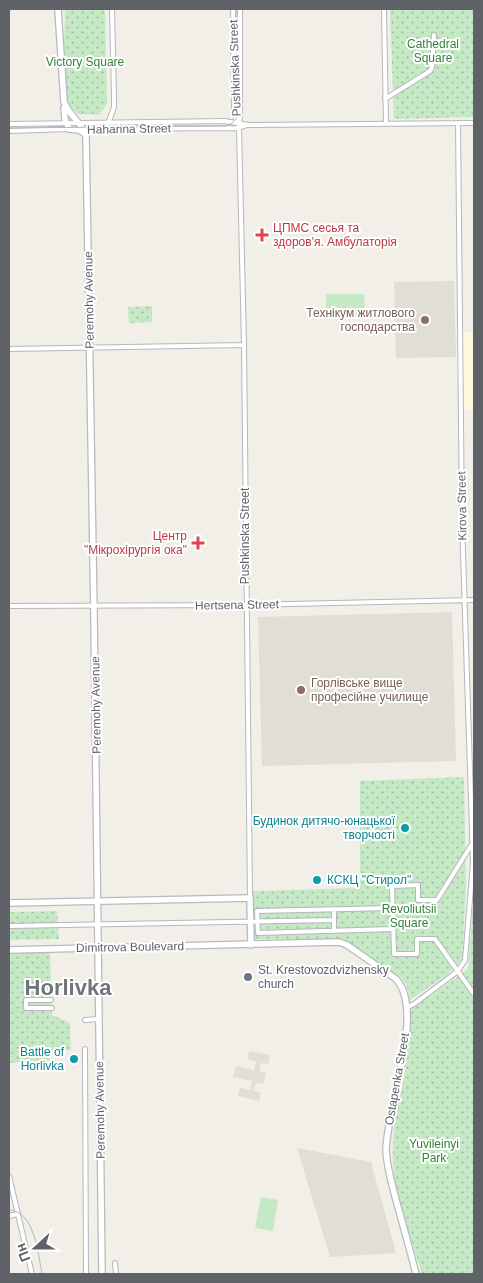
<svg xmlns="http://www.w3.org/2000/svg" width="483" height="1283" font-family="Arial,sans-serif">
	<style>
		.commercial { fill: #fef7e0 }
		.education { fill: #e1ded6 }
		.grass { fill: #c5e8c5 }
		.park { fill: url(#park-dots) }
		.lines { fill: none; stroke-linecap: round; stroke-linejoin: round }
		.street-casing { stroke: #b5b8bc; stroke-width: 6 }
		.secondary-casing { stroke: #b6babf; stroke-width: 8 }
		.street { stroke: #fff; stroke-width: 4 }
		.secondary { stroke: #fff; stroke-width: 5.5 }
		.tram { stroke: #b6b7b8; stroke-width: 1 }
		.health-dot { fill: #e0444e; stroke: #fff; stroke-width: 2 }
		.education-dot { fill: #8d6e63; stroke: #fff; stroke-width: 2 }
		.culture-dot { fill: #0f9aa8; stroke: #fff; stroke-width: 2 }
		.worship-dot { fill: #6b7280; stroke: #fff; stroke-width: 2 }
		.labels { text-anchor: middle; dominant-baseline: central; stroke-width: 4; stroke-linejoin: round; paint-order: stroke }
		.park-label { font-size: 12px; fill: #348238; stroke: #fff }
		.street-label { font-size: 12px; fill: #5f6368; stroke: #fff }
		.health-label { font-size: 12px; fill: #be3a42; stroke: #fff; text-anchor: start }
		.education-label { font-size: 12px; fill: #785e54; stroke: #fff; text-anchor: end }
		.culture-label { font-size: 12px; fill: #0d838f; stroke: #fff; text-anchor: end }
		.worship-label { font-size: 12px; fill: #5b616d; stroke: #fff; text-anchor: start }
		.town-label { font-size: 22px; font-weight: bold; fill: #70757a; stroke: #fff }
	</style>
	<defs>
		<pattern id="park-dots" width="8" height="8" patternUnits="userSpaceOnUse" patternTransform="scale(1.25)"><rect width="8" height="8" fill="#c5e8c5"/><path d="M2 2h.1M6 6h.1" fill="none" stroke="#a3c0a4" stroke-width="1.8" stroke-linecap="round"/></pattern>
	</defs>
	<rect width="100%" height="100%" fill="#f1efe8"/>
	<!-- commercial -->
	<path class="commercial" d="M 461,332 L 474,332 L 474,410 L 463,410 Z"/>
	<!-- education -->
	<path class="education" d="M 454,281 L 456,357 L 396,358 L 394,282 Z
		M 452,612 L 456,761 L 262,766 L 258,617 Z
		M 249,1051 L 270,1055 L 268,1064 L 261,1063 L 259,1071 L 266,1073 L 263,1084 L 256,1083 L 254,1091 L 261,1092 L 259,1101 L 238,1096 L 240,1088 L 250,1090 L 252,1081 L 233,1077 L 236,1066 L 254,1070 L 256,1062 L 247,1059 Z
		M 297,1148 L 371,1162 L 396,1253 L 330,1257 Z"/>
	<!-- grass -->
	<path class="grass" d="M 326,294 L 364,294 L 365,317 L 326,318 Z
		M 261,1197 L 278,1200 L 273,1231 L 255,1228 Z"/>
	<!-- park -->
	<path class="park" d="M 65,9 L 105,9 L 107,104 L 99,115 L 78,114 L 67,104 L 64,47 Z
		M 390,9 L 474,9 L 474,117 L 394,119 Z
		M 152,306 L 152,322 L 129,323 L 128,307 Z
		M 464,777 L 466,885 L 462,960 L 447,975 L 410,1000 L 407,987 L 402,978 L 342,939 L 254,939 L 252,891 L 360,888 L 360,781 Z
		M 474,891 L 474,1274 L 422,1274 C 410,1232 390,1188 393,1143 C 394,1115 403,1088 407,1060 C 410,1044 411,1027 411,1010 L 468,969 Z
		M 57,911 L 59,939 L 9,940 L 9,912 Z
		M 50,951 L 52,1015 L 70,1023 L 71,1050 L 50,1051 L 49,1070 L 22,1069 L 21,1062 L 9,1063 L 9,952 Z"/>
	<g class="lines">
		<defs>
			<path id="street" d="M 233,9 L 234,109 L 237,123
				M 240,9 L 240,112 L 239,128 L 244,345 L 250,898
				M 384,9 L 386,124
				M 385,99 L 430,71 L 432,67 L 434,35
				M 9,124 L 224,121 L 249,125 L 474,123
				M 108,124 L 114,107 L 114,98 L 112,9
				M 82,129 L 239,128 L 247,125
				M 9,131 L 69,129
				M 9,349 L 244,345
				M 9,606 L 245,605 L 474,600
				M 472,844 L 437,900 L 418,900 L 418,885 L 392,886 L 394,954 L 417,954 L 417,939 L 435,939 L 474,994
				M 393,908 L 257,911 L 258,933 L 393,929
				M 9,926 L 334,920
				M 334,931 L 334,910
				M 51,1000 L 26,1000 L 26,1008 L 52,1008
				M 406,1008 L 414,1004 L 458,971 L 465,960 L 473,863 L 462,521 L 458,123
				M 85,1020 L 99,1019
				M 85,1049 L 86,1274
				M 9,1176 L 32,1274
				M 9,1216 L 18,1214
				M 115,1263 L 116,1274"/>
			<path id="secondary" d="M 58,9 L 64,102 C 69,116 82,122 86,136 L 94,615 L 102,1274
				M 64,108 L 65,119 L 69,129 L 79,130 L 85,134
				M 9,903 L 250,898 L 251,945
				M 9,950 L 339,942 L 347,945 L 396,979 C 426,1011 386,1109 386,1151 C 387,1168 392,1184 396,1200 C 403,1225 410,1250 416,1274"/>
		</defs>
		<!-- street casing -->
		<use href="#street" class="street-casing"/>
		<!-- secondary casing -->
		<use href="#secondary" class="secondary-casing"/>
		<!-- street -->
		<use href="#street" class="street"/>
		<!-- secondary -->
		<use href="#secondary" class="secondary"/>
		<!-- tram -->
		<path class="tram" d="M 9,128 L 225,126 C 232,124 236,121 238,114 L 237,9
			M 9,1210 C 35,1211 38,1254 42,1274"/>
	</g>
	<!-- markers -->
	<g class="health-dot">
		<path d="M259.5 227.5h5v5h5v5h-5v5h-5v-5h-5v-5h5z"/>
		<path d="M195.5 535.5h5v5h5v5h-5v5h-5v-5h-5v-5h5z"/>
	</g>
	<g class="education-dot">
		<circle cx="425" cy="320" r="5"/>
		<circle cx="301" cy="690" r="5"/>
	</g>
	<g class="culture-dot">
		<circle cx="405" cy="828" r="5"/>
		<circle cx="317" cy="880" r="5"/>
		<circle cx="74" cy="1059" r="5"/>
	</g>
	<circle class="worship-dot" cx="248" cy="977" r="5"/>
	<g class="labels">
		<!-- park labels -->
		<g class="park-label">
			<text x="433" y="44">Cathedral<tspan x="433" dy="14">Square</tspan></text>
			<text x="85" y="62">Victory Square</text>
			<text x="409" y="909">Revoliutsii<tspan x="409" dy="14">Square</tspan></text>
			<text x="434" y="1144">Yuvileinyi<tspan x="434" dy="14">Park</tspan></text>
		</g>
		<!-- street labels -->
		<g class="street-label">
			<text transform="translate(235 68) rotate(-92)">Pushkinska Street</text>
			<text transform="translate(129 129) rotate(-1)">Haharina Street</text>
			<text transform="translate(89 300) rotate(-91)">Peremohy Avenue</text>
			<text transform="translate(462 506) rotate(-91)">Kirova Street</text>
			<text transform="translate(245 536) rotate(-90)">Pushkinska Street</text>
			<text transform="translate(237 605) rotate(-1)">Hertsena Street</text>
			<text transform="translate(96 705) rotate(-91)">Peremohy Avenue</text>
			<text transform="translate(130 947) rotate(-1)">Dimitrova Boulevard</text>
			<text transform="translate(397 1079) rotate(-80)">Ostapenka Street</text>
			<text transform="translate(100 1110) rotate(-91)">Peremohy Avenue</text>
		</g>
		<!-- health labels -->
		<g class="health-label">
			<text x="273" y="228">ЦПМС сесья та<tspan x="273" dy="14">здоров'я. Амбулаторія</tspan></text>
			<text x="187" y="536" text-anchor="end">Центр<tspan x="187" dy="14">"Мікрохірургія ока"</tspan></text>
		</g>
		<!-- education labels -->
		<g class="education-label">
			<text x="415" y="313">Технікум житлового<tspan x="415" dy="14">господарства</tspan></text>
			<text x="311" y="683" text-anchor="start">Горлівське вище<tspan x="311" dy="14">професійне училище</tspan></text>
		</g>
		<!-- culture labels -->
		<g class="culture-label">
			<text x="395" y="821">Будинок дитячо-юнацької<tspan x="395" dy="14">творчості</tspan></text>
			<text x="327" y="880" text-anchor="start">КСКЦ "Стирол"</text>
			<text x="64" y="1052">Battle of<tspan x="64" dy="14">Horlivka</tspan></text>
		</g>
		<!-- worship labels -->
		<g class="worship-label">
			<text x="258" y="970">St. Krestovozdvizhensky<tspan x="258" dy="14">church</tspan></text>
		</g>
		<!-- town labels -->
		<g class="town-label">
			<text x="68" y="987">Horlivka</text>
		</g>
	</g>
	<!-- border -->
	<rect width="483" height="1283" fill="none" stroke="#5f6368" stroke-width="20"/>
	<!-- north arrow -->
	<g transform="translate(35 1248) rotate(249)" stroke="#ffffff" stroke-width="4" paint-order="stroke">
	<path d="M0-4L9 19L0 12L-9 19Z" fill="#5f6368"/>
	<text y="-8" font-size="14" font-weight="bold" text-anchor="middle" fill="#5f6368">Пн</text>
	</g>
</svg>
